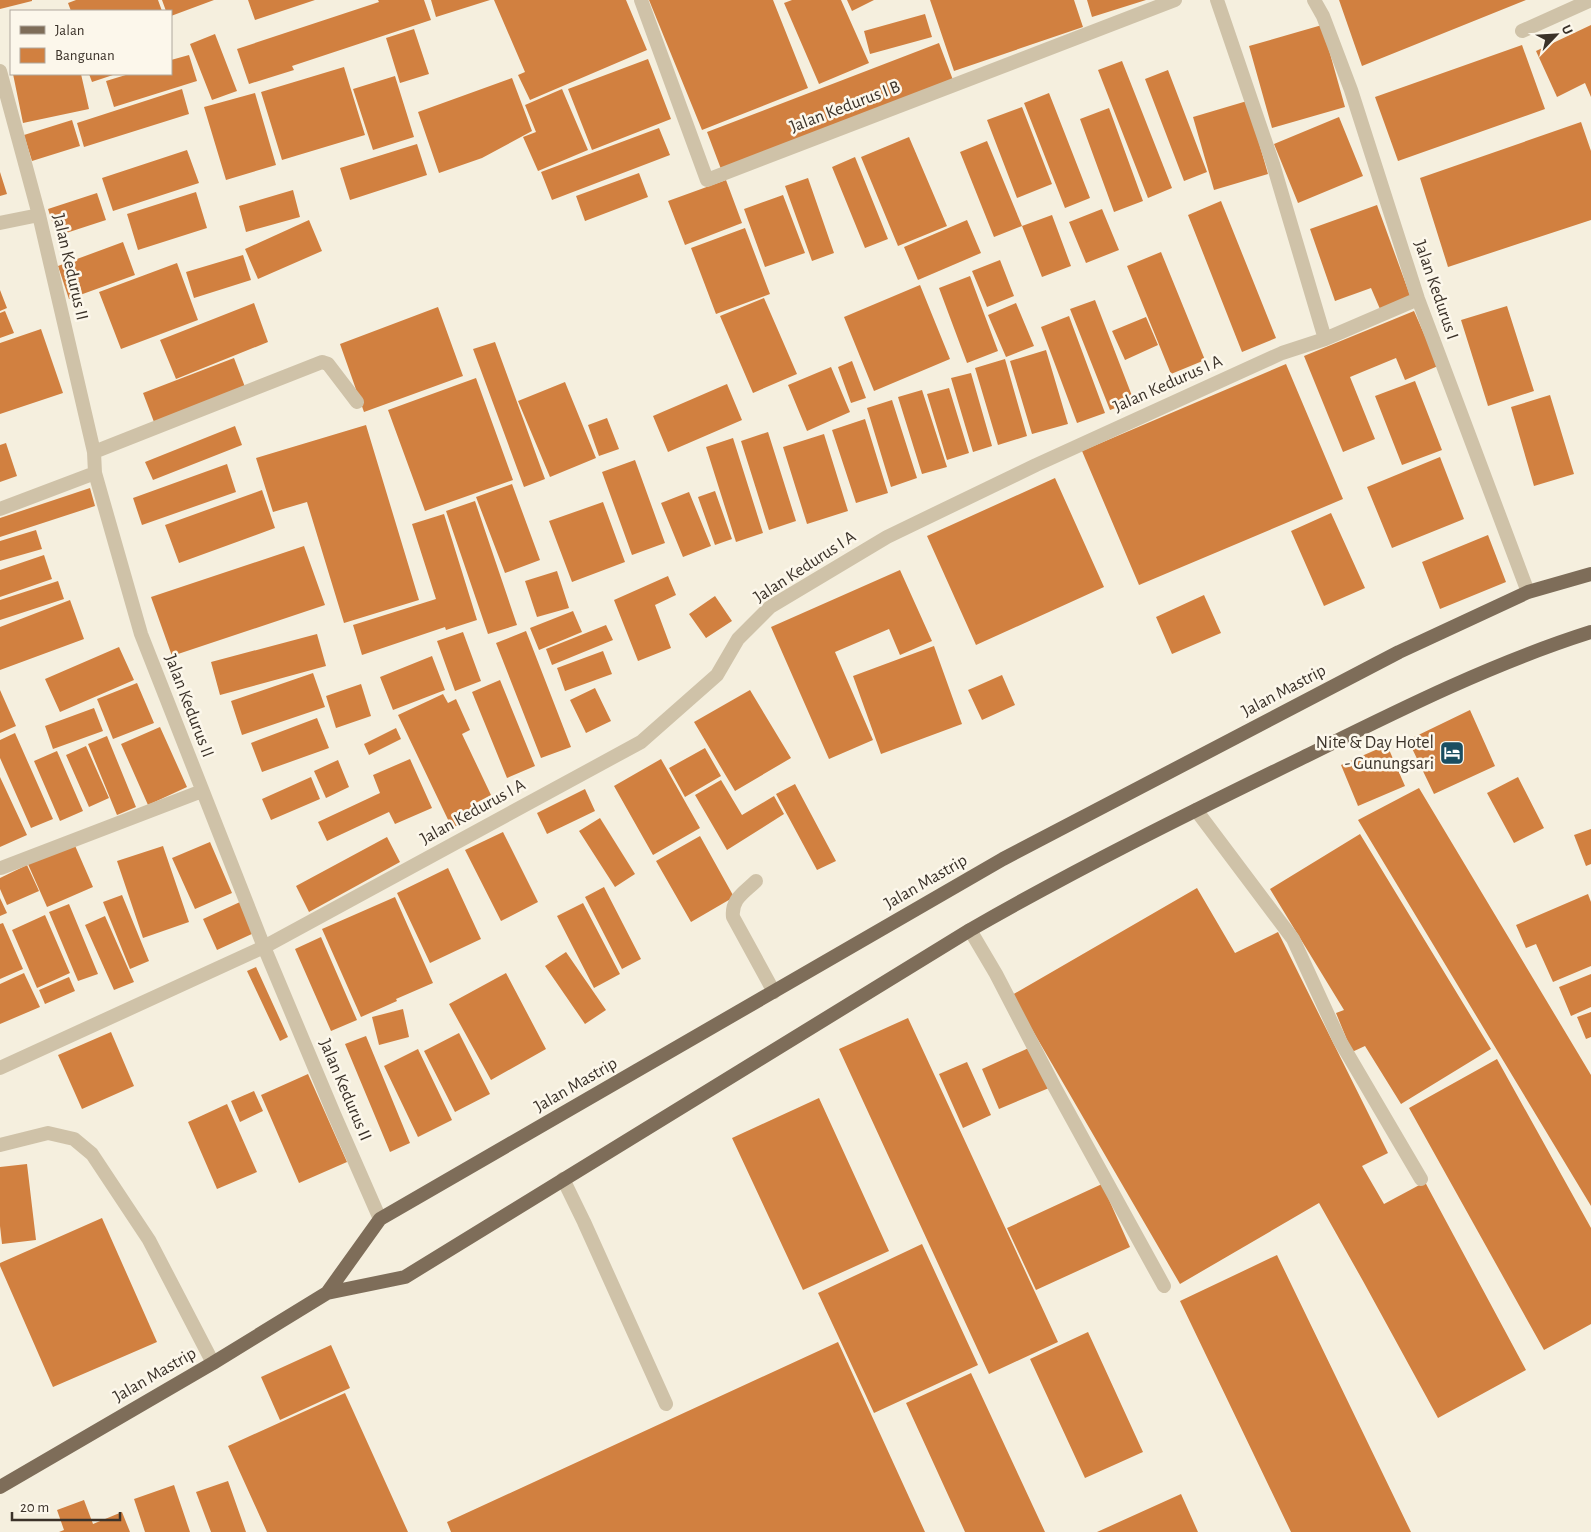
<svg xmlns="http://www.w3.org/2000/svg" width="1591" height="1532" font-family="'Alegreya Sans',sans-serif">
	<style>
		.building { fill: #d18040 }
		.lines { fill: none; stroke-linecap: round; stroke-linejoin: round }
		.service { stroke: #cfc2a8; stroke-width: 14 }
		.minor { stroke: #cfc2a8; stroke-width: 14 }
		.primary { stroke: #7e6d59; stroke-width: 14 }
		.labels { text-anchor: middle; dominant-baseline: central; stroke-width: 5; stroke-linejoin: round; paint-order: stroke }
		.street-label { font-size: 18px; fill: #3b3229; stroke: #fcf7eb }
		.poi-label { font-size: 18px; fill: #3b3229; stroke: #fcf7eb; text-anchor: end }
	</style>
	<rect width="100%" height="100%" fill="#f5efde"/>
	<!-- building -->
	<path class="building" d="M 0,0 L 32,0 L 32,1 L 0,9 Z
		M 76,0 L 158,0 L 162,11 L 71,11 L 68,3 Z
		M 162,0 L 214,0 L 171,16 L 171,11 L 166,11 Z
		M 248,0 L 315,0 L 255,20 Z
		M 378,0 L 424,0 L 431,20 L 292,66 L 294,70 L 249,84 L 237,49 L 379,2 Z
		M 431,0 L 490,0 L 436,17 Z
		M 494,0 L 626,0 L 647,50 L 530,100 L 518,75 L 525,72 Z
		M 649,0 L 773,0 L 808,88 L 702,130 Z
		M 792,0 L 841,0 L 869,63 L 819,84 L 784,3 Z
		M 847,0 L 874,0 L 852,11 Z
		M 930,0 L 1074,0 L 1083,27 L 954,71 Z
		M 1087,0 L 1146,0 L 1092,17 Z
		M 1339,0 L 1526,0 L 1362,66 Z
		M 925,14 L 932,37 L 870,54 L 864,31 Z
		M 1322,25 L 1345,107 L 1272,128 L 1249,46 Z
		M 1591,25 L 1591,97 L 1585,83 L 1557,97 L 1536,51 Z
		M 414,29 L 429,74 L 400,83 L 386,38 Z
		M 215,34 L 237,91 L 212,100 L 190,44 Z
		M 939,43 L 953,80 L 721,169 L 707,132 Z
		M 1522,45 L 1545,109 L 1398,161 L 1375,97 Z
		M 189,55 L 197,81 L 114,107 L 106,81 L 129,74 L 171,74 L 171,60 Z
		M 648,59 L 671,119 L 592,150 L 568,89 Z
		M 1122,61 L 1172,188 L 1148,198 L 1098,70 Z
		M 344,67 L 365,135 L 282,160 L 261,92 Z
		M 1168,70 L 1207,172 L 1184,181 L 1145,79 Z
		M 13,74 L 81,74 L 89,109 L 23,123 Z
		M 89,74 L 116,74 L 92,82 Z
		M 395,76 L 414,137 L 373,150 L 353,89 Z
		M 512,78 L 532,131 L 482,158 L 439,173 L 418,112 Z
		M 182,89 L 189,114 L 84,147 L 77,123 Z
		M 562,89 L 588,150 L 538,171 L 523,137 L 536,132 L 525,105 Z
		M 255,93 L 276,165 L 226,180 L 204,107 Z
		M 1049,93 L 1090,198 L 1065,208 L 1024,103 Z
		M 1247,101 L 1268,174 L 1214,190 L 1193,117 Z
		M 1022,107 L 1052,184 L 1017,198 L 987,120 Z
		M 1109,108 L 1143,201 L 1114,212 L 1080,119 Z
		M 1339,117 L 1363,176 L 1298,203 L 1274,144 Z
		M 72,120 L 80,146 L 32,161 L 24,135 Z
		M 1581,122 L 1591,151 L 1591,220 L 1448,267 L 1420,178 Z
		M 659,128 L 670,155 L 552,200 L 541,172 Z
		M 909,137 L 947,226 L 898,246 L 861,157 Z
		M 987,141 L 1022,226 L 994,237 L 960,152 Z
		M 417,144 L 427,175 L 350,200 L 340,168 Z
		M 187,150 L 199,183 L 113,211 L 102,178 Z
		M 855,157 L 888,239 L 865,248 L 832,167 Z
		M 0,172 L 7,194 L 0,196 Z
		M 639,173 L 648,197 L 585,221 L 576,196 Z
		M 808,178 L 834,253 L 812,261 L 785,186 Z
		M 726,180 L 742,223 L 685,245 L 668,201 Z
		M 293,190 L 300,217 L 246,232 L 239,206 Z
		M 196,192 L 207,228 L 138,250 L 127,214 Z
		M 97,193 L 106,220 L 57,236 L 48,209 Z
		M 783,195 L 805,253 L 765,267 L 744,209 Z
		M 1221,201 L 1276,338 L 1242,352 L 1188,215 Z
		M 1377,205 L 1411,298 L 1380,309 L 1371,288 L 1335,301 L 1310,229 Z
		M 1102,209 L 1119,250 L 1086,263 L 1069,222 Z
		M 1052,215 L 1071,266 L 1042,277 L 1022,226 Z
		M 309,220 L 322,251 L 258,279 L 245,249 Z
		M 967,220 L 981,253 L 918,280 L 904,247 Z
		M 745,228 L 770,294 L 716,314 L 691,248 Z
		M 123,242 L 135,275 L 69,299 L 58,266 Z
		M 1161,252 L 1205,360 L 1171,374 L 1127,266 Z
		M 243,255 L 251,280 L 194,298 L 186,272 Z
		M 1000,260 L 1014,296 L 987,307 L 972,271 Z
		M 177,263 L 198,320 L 121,349 L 99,292 Z
		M 970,276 L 998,351 L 967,363 L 939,288 Z
		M 920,285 L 950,359 L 874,391 L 844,317 Z
		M 0,290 L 7,308 L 0,311 Z
		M 764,298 L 797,374 L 753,393 L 720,316 Z
		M 1095,300 L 1134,401 L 1110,410 L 1070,309 Z
		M 254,303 L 268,342 L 176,379 L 160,340 Z
		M 1016,303 L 1034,346 L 1006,357 L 988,315 Z
		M 1507,306 L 1534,391 L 1488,406 L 1461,320 Z
		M 438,307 L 463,376 L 364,412 L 340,344 Z
		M 5,311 L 14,333 L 0,338 L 0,313 Z
		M 1414,311 L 1438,366 L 1405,380 L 1396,358 L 1350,377 L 1375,439 L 1343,452 L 1304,356 Z
		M 1069,316 L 1105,413 L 1077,423 L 1041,327 Z
		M 1146,317 L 1158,345 L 1125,360 L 1112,331 Z
		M 41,329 L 63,393 L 0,414 L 0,343 Z
		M 495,342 L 545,479 L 524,487 L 473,349 Z
		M 1046,350 L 1068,424 L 1032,434 L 1010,361 Z
		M 234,358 L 245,387 L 154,422 L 143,393 Z
		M 1005,359 L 1027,436 L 998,445 L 975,368 Z
		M 852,361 L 866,398 L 851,403 L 838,367 Z
		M 1286,364 L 1343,499 L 1139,585 L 1082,451 Z
		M 831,367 L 850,412 L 807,431 L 788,385 Z
		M 971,373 L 992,446 L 973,452 L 951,378 Z
		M 476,378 L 513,480 L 425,511 L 388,410 Z
		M 1415,381 L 1442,450 L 1402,465 L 1375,396 Z
		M 565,382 L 596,458 L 550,477 L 518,401 Z
		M 727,384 L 742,420 L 668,452 L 653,416 Z
		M 949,388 L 969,453 L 947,460 L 927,394 Z
		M 922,390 L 947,467 L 922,474 L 898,397 Z
		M 1550,395 L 1574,474 L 1534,486 L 1511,407 Z
		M 892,400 L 917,478 L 891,487 L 867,408 Z
		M 607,418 L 619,449 L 599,456 L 588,425 Z
		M 865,419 L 888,493 L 856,503 L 832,430 Z
		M 366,425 L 419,600 L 344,623 L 307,502 L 273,512 L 256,458 Z
		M 235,426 L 242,445 L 153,480 L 145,462 Z
		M 768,432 L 796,521 L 769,530 L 741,441 Z
		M 824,434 L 848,511 L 807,524 L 783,447 Z
		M 733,438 L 763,533 L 736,542 L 706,447 Z
		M 6,443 L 17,476 L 0,482 L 0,445 Z
		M 1440,457 L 1464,519 L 1392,548 L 1367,487 Z
		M 635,460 L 665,543 L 632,555 L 602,472 Z
		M 227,464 L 236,492 L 142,525 L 133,498 Z
		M 1055,478 L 1104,587 L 976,645 L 927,536 Z
		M 512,484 L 540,560 L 505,573 L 476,497 Z
		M 90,488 L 95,506 L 0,537 L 0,518 Z
		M 262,490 L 275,528 L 179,563 L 165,525 Z
		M 715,491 L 732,539 L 715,545 L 698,497 Z
		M 689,492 L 711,546 L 683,557 L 661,503 Z
		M 475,501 L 517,625 L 488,634 L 446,511 Z
		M 603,502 L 625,562 L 572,582 L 549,521 Z
		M 1331,513 L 1365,588 L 1324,606 L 1291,531 Z
		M 444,514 L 477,620 L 446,630 L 445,627 L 362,655 L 353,625 L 436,599 L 412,524 Z
		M 36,530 L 42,549 L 0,561 L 0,541 Z
		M 1488,535 L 1506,582 L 1440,609 L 1422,562 Z
		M 304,546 L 325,605 L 172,656 L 151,597 Z
		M 44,555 L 52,579 L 0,597 L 0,570 Z
		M 900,570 L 932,641 L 900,655 L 889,629 L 835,652 L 873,740 L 829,759 L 771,627 Z
		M 557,571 L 569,608 L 537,617 L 525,581 Z
		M 668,576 L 676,595 L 655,605 L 671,648 L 638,661 L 614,600 Z
		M 58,581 L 64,599 L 0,620 L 0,600 Z
		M 1204,595 L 1221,633 L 1172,654 L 1156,617 Z
		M 715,596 L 732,621 L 706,638 L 689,614 Z
		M 70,600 L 84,639 L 0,670 L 0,627 Z
		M 573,611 L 582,632 L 539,650 L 530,628 Z
		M 606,625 L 613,640 L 552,665 L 546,649 Z
		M 526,631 L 571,747 L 541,758 L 496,643 Z
		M 463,632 L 481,681 L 455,691 L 437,641 Z
		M 317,634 L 326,666 L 220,695 L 211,662 Z
		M 934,646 L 962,724 L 881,754 L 853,676 Z
		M 119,647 L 134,680 L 60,712 L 45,679 Z
		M 603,651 L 612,674 L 565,691 L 557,668 Z
		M 432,656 L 445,690 L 393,710 L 380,677 Z
		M 313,673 L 325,707 L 242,735 L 231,701 Z
		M 1002,675 L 1015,705 L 982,720 L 968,690 Z
		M 500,680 L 535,766 L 507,778 L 472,692 Z
		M 137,683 L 154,723 L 113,739 L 97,699 Z
		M 361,684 L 371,716 L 336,728 L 326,696 Z
		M 595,688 L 611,721 L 586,733 L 570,700 Z
		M 0,690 L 16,726 L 0,733 Z
		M 750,690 L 791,758 L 735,791 L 694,722 Z
		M 443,694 L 448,703 L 456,699 L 470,730 L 462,734 L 491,795 L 472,805 L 477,816 L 452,828 L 398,715 Z
		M 94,708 L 103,731 L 53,749 L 45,726 Z
		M 1470,710 L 1495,766 L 1434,794 L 1408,740 Z
		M 317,718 L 329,748 L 262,772 L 251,743 Z
		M 160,727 L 187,787 L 148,805 L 121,744 Z
		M 396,728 L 401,739 L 369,755 L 364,744 Z
		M 15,733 L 53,819 L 31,828 L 0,758 L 0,740 Z
		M 107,736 L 136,807 L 117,815 L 88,744 Z
		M 1387,745 L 1405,786 L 1358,806 L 1341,765 Z
		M 86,746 L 109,798 L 89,807 L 66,755 Z
		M 705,748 L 721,776 L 685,797 L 669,768 Z
		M 57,751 L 83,811 L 60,821 L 34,761 Z
		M 410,759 L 432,808 L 395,824 L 389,812 L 327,841 L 318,822 L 380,793 L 373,775 Z
		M 661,759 L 700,828 L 653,855 L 614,786 Z
		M 338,760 L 349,787 L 326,798 L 314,771 Z
		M 0,777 L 27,835 L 0,847 Z
		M 311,777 L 320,799 L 271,820 L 262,799 Z
		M 1518,777 L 1544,828 L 1514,843 L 1487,793 Z
		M 721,780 L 742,815 L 774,796 L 784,814 L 727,850 L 695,795 Z
		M 795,784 L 836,861 L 817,870 L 776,794 Z
		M 1419,788 L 1591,1075 L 1591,1206 L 1358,820 Z
		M 585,789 L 595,811 L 547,834 L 537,813 Z
		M 600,818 L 635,874 L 615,887 L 579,831 Z
		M 1591,829 L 1591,864 L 1586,866 L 1574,835 Z
		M 503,832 L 538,902 L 501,921 L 465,850 Z
		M 1360,834 L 1491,1049 L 1401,1104 L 1365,1046 L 1352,1052 L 1336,1013 L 1344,1010 L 1270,889 Z
		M 700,836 L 734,897 L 691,922 L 656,861 Z
		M 387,837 L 400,862 L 309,912 L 296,886 Z
		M 73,841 L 93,887 L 47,907 L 27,862 Z
		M 210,842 L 232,893 L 195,909 L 172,858 Z
		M 163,846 L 189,922 L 143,938 L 117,861 Z
		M 27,865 L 39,891 L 7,905 L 0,889 L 0,878 Z
		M 448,868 L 481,939 L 430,963 L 397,893 Z
		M 604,887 L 641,959 L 622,969 L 585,897 Z
		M 1197,888 L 1235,953 L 1278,932 L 1388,1153 L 1362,1166 L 1384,1204 L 1425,1182 L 1526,1370 L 1438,1418 L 1363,1281 L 1319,1203 L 1180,1284 L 1012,995 Z
		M 1588,894 L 1591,902 L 1591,966 L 1553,982 L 1536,944 L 1526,948 L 1516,925 Z
		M 122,895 L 149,961 L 130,969 L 103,902 Z
		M 395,897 L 433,983 L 396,999 L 397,1001 L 361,1017 L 322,929 Z
		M 0,898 L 7,913 L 0,916 Z
		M 240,902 L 254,933 L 217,950 L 203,919 Z
		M 583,903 L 620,974 L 594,988 L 557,916 Z
		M 69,904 L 98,974 L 78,981 L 49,912 Z
		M 45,915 L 70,973 L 37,988 L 12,930 Z
		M 105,916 L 134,982 L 114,990 L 85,925 Z
		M 3,923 L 23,969 L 0,979 L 0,924 Z
		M 321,937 L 357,1020 L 331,1031 L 295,949 Z
		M 566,952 L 606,1010 L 585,1024 L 545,966 Z
		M 256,967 L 288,1037 L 280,1041 L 247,971 Z
		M 24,973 L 40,1007 L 0,1024 L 0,984 Z
		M 506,973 L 546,1049 L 491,1080 L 449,1004 Z
		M 1591,974 L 1591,1007 L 1571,1016 L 1559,987 Z
		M 69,977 L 75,991 L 45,1004 L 39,990 Z
		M 403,1009 L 409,1037 L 379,1045 L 372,1017 Z
		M 1591,1012 L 1591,1037 L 1586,1039 L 1577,1017 Z
		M 908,1018 L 1058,1342 L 989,1374 L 839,1049 Z
		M 111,1032 L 134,1086 L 82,1109 L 58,1055 Z
		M 459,1033 L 490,1094 L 455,1112 L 424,1051 Z
		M 366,1036 L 410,1143 L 390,1152 L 345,1044 Z
		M 1031,1047 L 1049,1088 L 999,1109 L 982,1069 Z
		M 418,1049 L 452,1120 L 418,1137 L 384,1066 Z
		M 1497,1059 L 1591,1228 L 1591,1324 L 1544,1350 L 1409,1108 Z
		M 967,1062 L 991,1115 L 963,1128 L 939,1074 Z
		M 308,1074 L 347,1162 L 299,1183 L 261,1095 Z
		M 254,1091 L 263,1111 L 240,1122 L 231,1101 Z
		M 819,1098 L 889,1251 L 803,1290 L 732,1138 Z
		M 227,1104 L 257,1172 L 217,1189 L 188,1122 Z
		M 27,1164 L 36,1240 L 2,1244 L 0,1226 L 0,1167 Z
		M 1102,1184 L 1130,1247 L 1036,1290 L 1007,1228 Z
		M 102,1218 L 157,1342 L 53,1387 L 0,1266 L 0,1263 Z
		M 922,1244 L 978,1365 L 874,1413 L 818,1293 Z
		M 1277,1255 L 1411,1532 L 1291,1532 L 1180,1301 Z
		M 1088,1332 L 1143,1452 L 1085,1478 L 1030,1359 Z
		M 838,1342 L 925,1532 L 451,1532 L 447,1522 Z
		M 331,1345 L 350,1388 L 280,1420 L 261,1377 Z
		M 971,1373 L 1045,1532 L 965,1532 L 906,1403 Z
		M 345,1393 L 408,1532 L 267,1532 L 228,1446 Z
		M 228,1481 L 246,1532 L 211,1532 L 196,1492 Z
		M 174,1485 L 190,1532 L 145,1532 L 134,1499 Z
		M 1181,1494 L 1198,1532 L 1097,1532 Z
		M 84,1500 L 93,1524 L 122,1512 L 130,1532 L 59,1532 L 64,1530 L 57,1510 Z"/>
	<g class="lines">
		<!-- service -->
		<path class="service" d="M 1522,31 L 1591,0
			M 1196,810 L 1293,939 L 1340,1041 L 1421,1179
			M 756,881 C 744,893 731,899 733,917 L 774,992
			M 970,930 L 996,974 L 1054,1086 L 1164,1286
			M 0,1145 L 48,1133 L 74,1139 L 92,1154 L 149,1240 L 213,1363
			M 563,1179 L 584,1222 L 666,1404"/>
		<!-- minor -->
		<path class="minor" d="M 641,0 L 707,180 L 1175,0
			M 1217,0 L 1273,164 L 1325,339
			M 1314,0 L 1323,16 L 1351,90 L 1418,299 L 1528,592
			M 0,71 L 39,215 L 94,452 L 95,473 L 141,634 L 264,947 L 334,1114 L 380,1219
			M 0,223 L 39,215
			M 94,452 L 322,362 L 328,364 L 357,402
			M 0,509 L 95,473
			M 1,868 L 202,791
			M 0,1068 L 264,947 L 641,742 L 717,675 L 738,639 L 770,607 L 887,537 L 1036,465 L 1282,353 L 1325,339 L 1418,299"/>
		<!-- primary -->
		<path class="primary" d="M 327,1293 L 380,1219 L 1003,859 L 1399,652 L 1528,592 L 1591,574
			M 0,1487 L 213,1363 L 327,1293 L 405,1277 L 970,930 C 1078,868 1189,813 1300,759 C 1395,712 1490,664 1591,632"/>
	</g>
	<!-- icons -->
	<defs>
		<symbol id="hotel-square" viewBox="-11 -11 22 22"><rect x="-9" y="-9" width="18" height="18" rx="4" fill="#1a4e61" stroke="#fcf7eb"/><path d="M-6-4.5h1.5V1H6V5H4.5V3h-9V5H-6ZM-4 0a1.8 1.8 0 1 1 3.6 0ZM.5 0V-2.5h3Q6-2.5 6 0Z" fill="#fff"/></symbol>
	</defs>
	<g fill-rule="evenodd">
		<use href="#hotel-square" x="1438" y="739" width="28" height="28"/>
	</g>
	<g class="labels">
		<!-- street labels -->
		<g class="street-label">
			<text transform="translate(845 107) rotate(-21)">Jalan Kedurus I B</text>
			<text transform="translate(70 267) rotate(77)">Jalan Kedurus II</text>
			<text transform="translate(1436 290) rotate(71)">Jalan Kedurus I</text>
			<text transform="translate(1168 384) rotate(-24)">Jalan Kedurus I A</text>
			<text transform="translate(805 567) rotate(-33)">Jalan Kedurus I A</text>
			<text transform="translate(1284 691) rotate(-28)">Jalan Mastrip</text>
			<text transform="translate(189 706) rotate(69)">Jalan Kedurus II</text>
			<text transform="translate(473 812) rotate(-29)">Jalan Kedurus I A</text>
			<text transform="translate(926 882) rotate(-30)">Jalan Mastrip</text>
			<text transform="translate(576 1085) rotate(-30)">Jalan Mastrip</text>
			<text transform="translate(345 1090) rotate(67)">Jalan Kedurus II</text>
			<text transform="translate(155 1375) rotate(-30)">Jalan Mastrip</text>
		</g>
		<!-- poi labels -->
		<g class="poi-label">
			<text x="1434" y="743">Nite &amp; Day Hotel<tspan x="1434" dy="21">- Gunungsari</tspan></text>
		</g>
	</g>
	<!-- legend -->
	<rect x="10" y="10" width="162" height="65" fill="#fcf7eb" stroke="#afa89d"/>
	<rect x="20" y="26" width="25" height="8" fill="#7e6d59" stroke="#afa89d"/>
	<text x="55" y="35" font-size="15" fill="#3b3229">Jalan</text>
	<rect x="20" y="48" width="25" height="15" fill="#d18040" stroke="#afa89d"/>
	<text x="55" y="60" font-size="15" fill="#3b3229">Bangunan</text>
	<!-- north arrow -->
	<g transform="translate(1556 35) rotate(65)" stroke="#fcf7eb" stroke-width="4" paint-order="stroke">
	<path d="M0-4L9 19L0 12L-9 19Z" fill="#3b3229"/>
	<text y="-8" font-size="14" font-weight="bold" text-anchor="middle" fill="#3b3229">U</text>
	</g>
	<!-- scale -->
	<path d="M12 1512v8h108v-8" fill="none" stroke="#3b3229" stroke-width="2.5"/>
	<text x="20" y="1512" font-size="15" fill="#3b3229" stroke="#fcf7eb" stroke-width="4" paint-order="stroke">20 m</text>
</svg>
